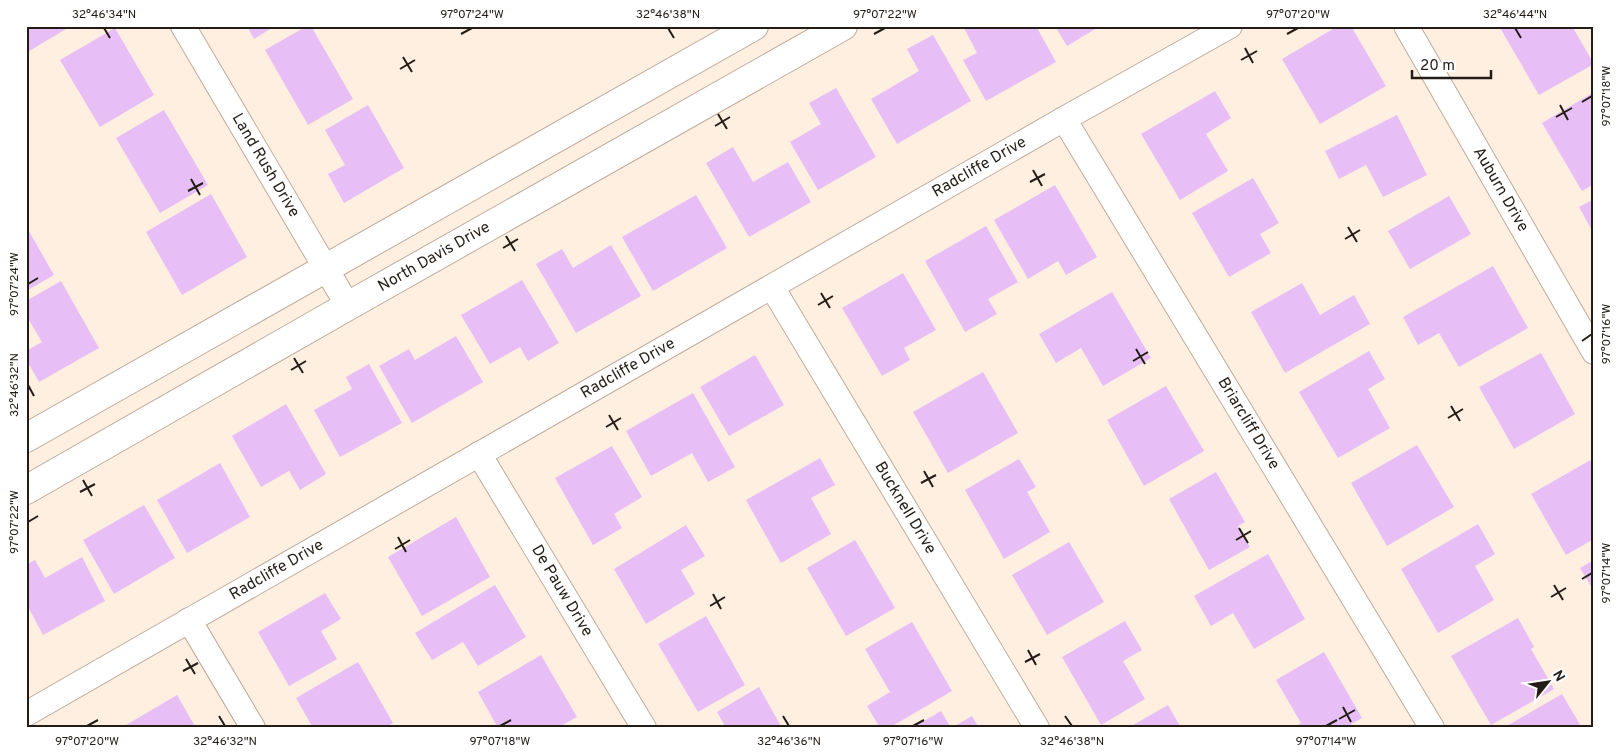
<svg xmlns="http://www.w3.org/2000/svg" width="1620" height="754" font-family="Overpass,sans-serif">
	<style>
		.building { fill: #e7bef6 }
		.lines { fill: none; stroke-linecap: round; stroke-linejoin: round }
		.minor-casing { stroke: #beab9b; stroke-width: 26 }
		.tertiary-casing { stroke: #beab9b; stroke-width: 30 }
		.minor { stroke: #fff; stroke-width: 24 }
		.tertiary { stroke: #fff; stroke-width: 28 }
		.ticks { fill: none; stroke: #241d17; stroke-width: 2 }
		.labels { text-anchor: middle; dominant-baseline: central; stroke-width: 5; stroke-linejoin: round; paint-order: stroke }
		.street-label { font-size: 16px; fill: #241d17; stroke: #fff }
		.neatline { fill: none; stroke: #241d17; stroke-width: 2 }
		.ticks-label { font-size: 12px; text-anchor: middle; fill: #241d17 }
	</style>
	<rect width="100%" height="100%" fill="#ffefe1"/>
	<!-- building -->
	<path class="building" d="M 26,26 L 71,26 L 26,53 Z
		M 247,26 L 275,26 L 254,39 Z
		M 307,26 L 311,26 L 353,99 L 308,125 L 265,50 Z
		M 963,26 L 1036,26 L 1056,62 L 986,101 L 963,60 L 977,53 Z
		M 1055,26 L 1100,26 L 1067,46 Z
		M 1338,26 L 1351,26 L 1386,86 L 1320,124 L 1282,59 Z
		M 1499,26 L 1572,26 L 1594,64 L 1539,95 Z
		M 115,28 L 154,95 L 100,127 L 60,60 Z
		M 933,35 L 971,101 L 897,144 L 871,99 L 919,71 L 907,49 Z
		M 836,88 L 876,157 L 818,190 L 790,142 L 821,124 L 809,103 Z
		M 1215,91 L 1231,118 L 1206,134 L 1228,171 L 1180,200 L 1141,134 Z
		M 1594,92 L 1594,184 L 1582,191 L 1542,123 Z
		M 368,105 L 404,168 L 344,203 L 328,174 L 345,165 L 325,130 Z
		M 164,110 L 208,185 L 160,213 L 116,138 Z
		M 1397,115 L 1427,175 L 1383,197 L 1366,165 L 1339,179 L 1325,151 Z
		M 733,147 L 753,182 L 788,162 L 811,202 L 749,237 L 706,163 Z
		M 1253,178 L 1279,223 L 1260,234 L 1271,253 L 1229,277 L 1192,213 Z
		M 1055,185 L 1097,257 L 1066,275 L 1058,261 L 1028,279 L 994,220 Z
		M 211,194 L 247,257 L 182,295 L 146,232 Z
		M 696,195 L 727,248 L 653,291 L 622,237 Z
		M 1449,196 L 1471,234 L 1410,269 L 1388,231 Z
		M 1594,199 L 1594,234 L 1579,207 Z
		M 26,226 L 54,275 L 26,291 Z
		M 986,226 L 1018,282 L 988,299 L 997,314 L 965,332 L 925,261 Z
		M 611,245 L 641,296 L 576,333 L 536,264 L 562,249 L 573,268 Z
		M 1493,266 L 1528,328 L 1459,367 L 1439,333 L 1418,345 L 1403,317 Z
		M 903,273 L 936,330 L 904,348 L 910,360 L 882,376 L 842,308 Z
		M 522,280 L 559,343 L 528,361 L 520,347 L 490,364 L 461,315 Z
		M 61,281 L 99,348 L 39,382 L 26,359 L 26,351 L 42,342 L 26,315 L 26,301 Z
		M 1302,283 L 1320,315 L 1354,295 L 1370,324 L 1285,373 L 1251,312 Z
		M 1112,292 L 1151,358 L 1103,386 L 1081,348 L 1056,363 L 1039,334 Z
		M 456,336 L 483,382 L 412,423 L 379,366 L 409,349 L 415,360 Z
		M 1369,351 L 1385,379 L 1368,389 L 1390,428 L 1338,458 L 1299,392 Z
		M 1541,353 L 1575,414 L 1514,449 L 1479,387 Z
		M 755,355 L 784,405 L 729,436 L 700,387 Z
		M 369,364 L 402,423 L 340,457 L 314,410 L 352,389 L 346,377 Z
		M 983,372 L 1018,433 L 948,473 L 913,412 Z
		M 1166,386 L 1204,451 L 1144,486 L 1107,420 Z
		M 693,393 L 735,467 L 708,482 L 692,453 L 651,476 L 626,431 Z
		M 286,404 L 326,474 L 300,490 L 289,471 L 261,487 L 232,436 Z
		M 1417,445 L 1454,507 L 1387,546 L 1351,483 Z
		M 612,446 L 642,497 L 614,514 L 622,528 L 593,545 L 555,478 Z
		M 820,458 L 835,485 L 811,498 L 831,534 L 781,563 L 746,500 Z
		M 1594,458 L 1594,539 L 1566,555 L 1531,494 Z
		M 1019,459 L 1036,487 L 1027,492 L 1050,532 L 1004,559 L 965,490 Z
		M 220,463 L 250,517 L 187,553 L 157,500 Z
		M 1216,472 L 1245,522 L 1238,526 L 1250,547 L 1209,570 L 1169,499 Z
		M 144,505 L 175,558 L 114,594 L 83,540 Z
		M 456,517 L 490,577 L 422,616 L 388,557 Z
		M 1478,524 L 1495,554 L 1475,566 L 1494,600 L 1438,633 L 1401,569 Z
		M 686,525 L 705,556 L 681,570 L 695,594 L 646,624 L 614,569 Z
		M 855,540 L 895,608 L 846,636 L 807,568 Z
		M 1069,542 L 1104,602 L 1047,635 L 1012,575 Z
		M 1268,554 L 1305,619 L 1254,649 L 1233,613 L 1211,626 L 1194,596 Z
		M 82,557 L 105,601 L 43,635 L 26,603 L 26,565 L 35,560 L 45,578 Z
		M 1594,560 L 1594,591 L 1580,568 Z
		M 495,585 L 526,637 L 478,666 L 463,642 L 432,660 L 415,633 Z
		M 325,593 L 341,619 L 321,631 L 337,659 L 289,686 L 258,632 Z
		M 706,616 L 745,685 L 698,712 L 658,644 Z
		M 1518,618 L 1534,647 L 1531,649 L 1554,689 L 1491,725 L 1451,656 Z
		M 1125,621 L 1142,650 L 1123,661 L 1145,699 L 1101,725 L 1062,657 Z
		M 912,622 L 952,691 L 889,728 L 880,728 L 867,706 L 890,692 L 865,649 Z
		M 1324,652 L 1362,718 L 1345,728 L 1293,728 L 1301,723 L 1276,680 Z
		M 541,655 L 577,717 L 557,728 L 498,728 L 478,692 Z
		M 358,662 L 393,723 L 384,728 L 313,728 L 296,698 Z
		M 759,687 L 782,728 L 726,728 L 717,712 Z
		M 1562,694 L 1582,728 L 1503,728 Z
		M 177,695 L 196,728 L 121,728 Z
		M 1168,705 L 1181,728 L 1128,728 Z
		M 941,711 L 951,728 L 972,716 L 979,728 L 912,728 Z"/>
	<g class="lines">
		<defs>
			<g id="minor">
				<path id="s1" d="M 183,26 L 348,306"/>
				<path id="s2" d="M 1406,26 L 1594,352"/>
				<path id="s3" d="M 1064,119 L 1432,728"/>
				<path id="s4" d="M 772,287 L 1037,728"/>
				<path id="s5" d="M 479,454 L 644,728"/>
				<path d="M 189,620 L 253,728"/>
				<path id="s6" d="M 26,714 L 1064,119 L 1230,26"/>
			</g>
			<g id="tertiary">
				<path d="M 26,438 L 754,26"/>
				<path id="s7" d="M 26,490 L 348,306 L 843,26"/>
			</g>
		</defs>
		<!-- minor casing -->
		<use href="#minor" class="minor-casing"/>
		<!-- tertiary casing -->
		<use href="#tertiary" class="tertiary-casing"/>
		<!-- minor -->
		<use href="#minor" class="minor"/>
		<!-- tertiary -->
		<use href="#tertiary" class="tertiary"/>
	</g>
	<!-- ticks -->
	<path class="ticks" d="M 104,28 L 110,38M 668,28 L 674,38M 1515,28 L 1521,38M 461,34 L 472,28M 874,34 L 885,28M 1287,34 L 1298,28M 1245,48 L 1253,63M 403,57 L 412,72M 1241,60 L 1257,51M 400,69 L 415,60M 1582,102 L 1592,96M 1560,105 L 1568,120M 718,114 L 727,129M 1556,117 L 1572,108M 715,126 L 730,117M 1033,170 L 1042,186M 191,179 L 200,195M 1030,182 L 1045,174M 188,191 L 203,183M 1348,227 L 1357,242M 506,236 L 515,251M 1345,239 L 1360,230M 503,248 L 518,239M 28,284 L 38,278M 821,293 L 830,308M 818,305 L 833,296M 1582,341 L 1592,334M 1136,349 L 1145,364M 294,358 L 303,373M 1133,361 L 1148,352M 291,370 L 306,361M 28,385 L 34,396M 1451,406 L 1460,421M 609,415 L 618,430M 1448,418 L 1463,409M 606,427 L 621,418M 924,471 L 933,487M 83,480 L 92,496M 921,483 L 936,475M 80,492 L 95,484M 28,522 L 38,516M 1239,528 L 1248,543M 398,537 L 406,552M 1236,540 L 1251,531M 395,549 L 410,540M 1582,579 L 1592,573M 1554,585 L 1563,600M 713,594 L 721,609M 1551,597 L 1566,588M 710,606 L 725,597M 1028,650 L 1036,665M 186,659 L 195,674M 1025,662 L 1040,654M 183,671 L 198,663M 1343,707 L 1351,722M 219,716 L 225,726M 783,716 L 789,726M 1065,716 L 1072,726M 1339,719 L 1355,710M 87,726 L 98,720M 500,726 L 511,720M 913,726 L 924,720M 1326,726 L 1337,720"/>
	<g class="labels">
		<!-- street labels -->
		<g class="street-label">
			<text stroke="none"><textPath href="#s1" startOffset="162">Land Rush Drive</textPath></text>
			<text stroke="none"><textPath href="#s6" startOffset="1099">Radcliffe Drive</textPath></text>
			<text stroke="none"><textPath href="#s2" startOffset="189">Auburn Drive</textPath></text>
			<text stroke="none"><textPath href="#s7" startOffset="470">North Davis Drive</textPath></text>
			<text stroke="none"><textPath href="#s6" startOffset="694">Radcliffe Drive</textPath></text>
			<text stroke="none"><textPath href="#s3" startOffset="356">Briarcliff Drive</textPath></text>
			<text stroke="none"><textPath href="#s4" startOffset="258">Bucknell Drive</textPath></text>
			<text stroke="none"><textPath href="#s6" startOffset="289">Radcliffe Drive</textPath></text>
			<text stroke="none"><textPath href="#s5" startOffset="160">De Pauw Drive</textPath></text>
		</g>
	</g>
	<!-- border -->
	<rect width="1620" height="754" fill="none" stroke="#ffffff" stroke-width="55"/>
	<!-- north arrow -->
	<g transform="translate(1548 682) rotate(60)" stroke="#ffffff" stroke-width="4" paint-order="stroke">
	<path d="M0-4L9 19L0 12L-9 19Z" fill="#241d17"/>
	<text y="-8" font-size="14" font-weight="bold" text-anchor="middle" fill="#241d17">N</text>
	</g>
	<!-- scale -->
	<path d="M1412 70v8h79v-8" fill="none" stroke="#241d17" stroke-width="2.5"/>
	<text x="1420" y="70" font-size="15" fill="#241d17" stroke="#ffffff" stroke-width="4" paint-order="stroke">20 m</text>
	<rect x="28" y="28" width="1564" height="698" class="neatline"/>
	<g class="ticks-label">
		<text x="104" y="18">32°46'34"N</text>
		<text x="472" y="18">97°07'24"W</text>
		<text x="668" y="18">32°46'38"N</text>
		<text x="885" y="18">97°07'22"W</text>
		<text x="1298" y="18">97°07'20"W</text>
		<text x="1515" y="18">32°46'44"N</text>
		<text transform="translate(1606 96) rotate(-90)" y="4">97°07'18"W</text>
		<text transform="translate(14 284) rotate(-90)" y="4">97°07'24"W</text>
		<text transform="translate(1606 334) rotate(-90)" y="4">97°07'16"W</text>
		<text transform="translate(14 385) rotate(-90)" y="4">32°46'32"N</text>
		<text transform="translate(14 522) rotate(-90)" y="4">97°07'22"W</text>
		<text transform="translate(1606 573) rotate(-90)" y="4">97°07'14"W</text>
		<text x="87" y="745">97°07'20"W</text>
		<text x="225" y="745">32°46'32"N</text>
		<text x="500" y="745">97°07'18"W</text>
		<text x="789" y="745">32°46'36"N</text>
		<text x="913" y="745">97°07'16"W</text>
		<text x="1072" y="745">32°46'38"N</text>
		<text x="1326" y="745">97°07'14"W</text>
	</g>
</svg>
